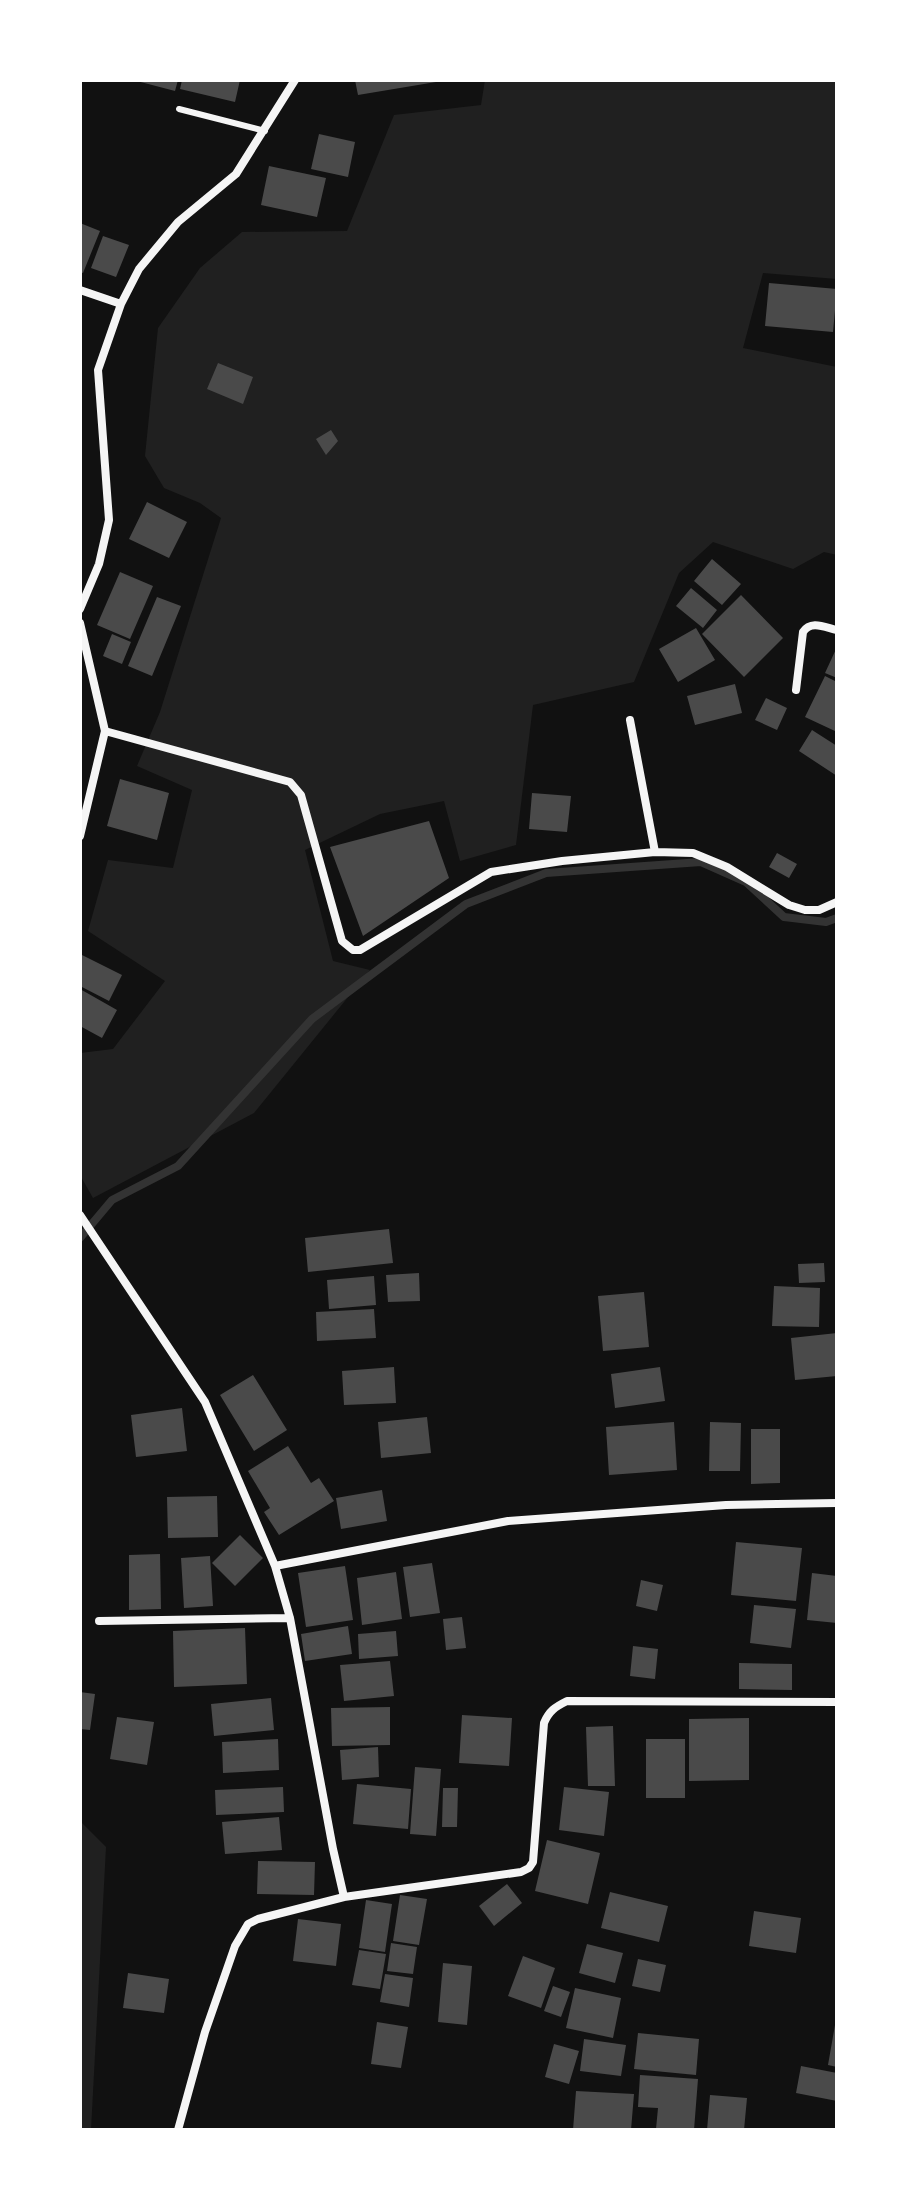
<svg xmlns="http://www.w3.org/2000/svg" width="917" height="2210" font-family="'Sofia Sans Condensed',sans-serif">
	<style>
		.green { fill: #202020 }
		.lines { fill: none; stroke-linecap: round; stroke-linejoin: round }
		.stream { stroke: #333; stroke-width: 8 }
		.building { fill: #4a4a4a }
		.service { stroke: #f5f5f5; stroke-width: 6 }
		.minor { stroke: #f5f5f5; stroke-width: 8 }
	</style>
	<rect width="100%" height="100%" fill="#111"/>
	<!-- green -->
	<path class="green" d="M 485,80 L 837,80 L 837,279 L 763,273 L 743,348 L 837,367 L 837,555 L 824,552 L 793,569 L 713,542 L 679,573 L 634,682 L 533,705 L 516,845 L 460,861 L 444,801 L 380,814 L 305,850 L 333,961 L 370,970 L 254,1113 L 93,1198 L 80,1175 L 80,1053 L 113,1049 L 165,981 L 88,931 L 108,860 L 173,868 L 192,790 L 137,766 L 160,712 L 221,518 L 200,503 L 164,488 L 145,456 L 158,328 L 200,268 L 242,232 L 347,231 L 394,115 L 481,105 Z
		M 80,1821 L 106,1847 L 91,2130 L 80,2130 Z"/>
	<g class="lines">
		<!-- stream -->
		<path class="stream" d="M 80,1238 L 112,1200 L 178,1166 L 312,1019 L 466,904 L 546,873 L 701,862 L 746,882 L 784,917 L 826,922 L 837,918"/>
	</g>
	<!-- building -->
	<path class="building" d="M 133,80 L 178,80 L 175,91 Z
		M 182,80 L 240,80 L 235,102 L 180,89 Z
		M 355,80 L 436,80 L 436,82 L 358,95 Z
		M 319,134 L 355,142 L 348,177 L 311,169 Z
		M 269,166 L 326,178 L 317,217 L 261,205 Z
		M 80,223 L 100,231 L 83,273 L 80,272 Z
		M 103,236 L 129,245 L 116,277 L 91,268 Z
		M 769,283 L 837,289 L 833,332 L 765,326 Z
		M 218,363 L 253,377 L 243,404 L 207,389 Z
		M 331,430 L 338,441 L 326,455 L 316,439 Z
		M 147,502 L 187,522 L 169,558 L 129,539 Z
		M 712,559 L 741,584 L 722,605 L 694,581 Z
		M 120,572 L 153,586 L 130,639 L 97,625 Z
		M 691,588 L 717,610 L 703,628 L 676,606 Z
		M 741,595 L 783,638 L 744,677 L 702,634 Z
		M 157,597 L 181,606 L 152,676 L 128,666 Z
		M 696,628 L 715,660 L 678,682 L 659,649 Z
		M 112,634 L 131,642 L 122,664 L 103,656 Z
		M 837,647 L 837,678 L 825,673 Z
		M 825,676 L 837,682 L 837,732 L 805,717 Z
		M 735,684 L 742,713 L 695,725 L 687,696 Z
		M 766,698 L 787,708 L 777,730 L 755,720 Z
		M 812,730 L 837,746 L 837,776 L 799,751 Z
		M 120,779 L 169,793 L 157,840 L 107,826 Z
		M 532,793 L 571,796 L 567,832 L 529,829 Z
		M 429,821 L 449,878 L 363,936 L 330,847 Z
		M 777,853 L 797,864 L 789,878 L 769,867 Z
		M 82,955 L 122,975 L 109,1001 L 80,986 L 80,959 Z
		M 80,989 L 117,1010 L 102,1038 L 80,1026 Z
		M 389,1229 L 393,1263 L 308,1272 L 305,1238 Z
		M 824,1263 L 825,1282 L 799,1283 L 798,1264 Z
		M 419,1273 L 420,1301 L 388,1302 L 386,1275 Z
		M 374,1276 L 376,1305 L 329,1309 L 327,1280 Z
		M 774,1286 L 820,1288 L 819,1327 L 772,1326 Z
		M 644,1292 L 649,1347 L 603,1351 L 598,1296 Z
		M 374,1309 L 376,1338 L 317,1341 L 316,1312 Z
		M 837,1333 L 837,1376 L 795,1380 L 791,1338 Z
		M 394,1367 L 396,1403 L 344,1405 L 342,1371 Z
		M 660,1367 L 665,1401 L 615,1408 L 611,1374 Z
		M 253,1375 L 287,1430 L 254,1451 L 220,1395 Z
		M 182,1408 L 187,1451 L 136,1457 L 131,1415 Z
		M 427,1417 L 431,1453 L 381,1458 L 378,1422 Z
		M 674,1422 L 677,1470 L 609,1475 L 606,1427 Z
		M 710,1422 L 741,1423 L 740,1471 L 709,1471 Z
		M 751,1429 L 780,1429 L 780,1483 L 751,1484 Z
		M 288,1446 L 311,1483 L 319,1478 L 334,1501 L 279,1535 L 264,1512 L 270,1508 L 248,1471 Z
		M 382,1490 L 387,1521 L 341,1529 L 336,1498 Z
		M 217,1496 L 218,1537 L 168,1538 L 167,1497 Z
		M 240,1535 L 263,1558 L 235,1586 L 212,1563 Z
		M 736,1542 L 802,1548 L 796,1601 L 731,1595 Z
		M 160,1554 L 161,1609 L 129,1610 L 129,1555 Z
		M 210,1556 L 213,1606 L 184,1608 L 181,1558 Z
		M 432,1563 L 440,1613 L 410,1617 L 403,1567 Z
		M 345,1566 L 353,1620 L 306,1627 L 298,1573 Z
		M 396,1572 L 402,1619 L 362,1625 L 357,1578 Z
		M 812,1573 L 837,1576 L 837,1623 L 807,1620 Z
		M 641,1580 L 663,1585 L 657,1611 L 636,1606 Z
		M 754,1605 L 796,1609 L 791,1648 L 750,1643 Z
		M 462,1617 L 466,1648 L 446,1650 L 443,1619 Z
		M 348,1626 L 352,1654 L 305,1661 L 301,1634 Z
		M 245,1628 L 247,1684 L 174,1687 L 173,1631 Z
		M 396,1631 L 398,1656 L 359,1659 L 358,1634 Z
		M 633,1646 L 658,1649 L 655,1679 L 630,1676 Z
		M 390,1661 L 394,1696 L 344,1701 L 340,1665 Z
		M 739,1663 L 792,1664 L 792,1690 L 739,1689 Z
		M 80,1692 L 95,1694 L 90,1730 L 80,1729 Z
		M 271,1698 L 274,1730 L 214,1736 L 211,1704 Z
		M 390,1707 L 390,1745 L 332,1746 L 331,1708 Z
		M 462,1715 L 512,1718 L 509,1766 L 459,1763 Z
		M 117,1717 L 154,1722 L 147,1765 L 110,1759 Z
		M 749,1718 L 749,1780 L 689,1781 L 689,1719 Z
		M 613,1726 L 615,1786 L 588,1786 L 586,1727 Z
		M 278,1739 L 279,1770 L 223,1773 L 222,1742 Z
		M 646,1739 L 685,1739 L 685,1798 L 646,1798 Z
		M 378,1747 L 379,1777 L 342,1780 L 340,1750 Z
		M 415,1767 L 441,1769 L 436,1836 L 410,1834 Z
		M 357,1784 L 411,1789 L 408,1829 L 353,1824 Z
		M 283,1787 L 284,1812 L 216,1815 L 215,1790 Z
		M 564,1787 L 609,1792 L 604,1836 L 559,1830 Z
		M 443,1788 L 458,1788 L 457,1827 L 442,1827 Z
		M 279,1817 L 282,1850 L 225,1854 L 222,1822 Z
		M 547,1840 L 600,1853 L 588,1904 L 535,1891 Z
		M 258,1861 L 315,1862 L 314,1895 L 257,1894 Z
		M 507,1884 L 522,1903 L 494,1926 L 479,1906 Z
		M 610,1892 L 668,1906 L 659,1942 L 601,1928 Z
		M 400,1895 L 427,1899 L 419,1945 L 393,1941 Z
		M 366,1900 L 392,1904 L 385,1952 L 359,1948 Z
		M 754,1911 L 801,1918 L 796,1953 L 749,1946 Z
		M 298,1919 L 341,1924 L 336,1966 L 293,1961 Z
		M 391,1943 L 417,1947 L 413,1974 L 387,1971 Z
		M 587,1944 L 623,1953 L 615,1983 L 579,1973 Z
		M 359,1950 L 386,1954 L 380,1989 L 352,1985 Z
		M 523,1956 L 555,1968 L 541,2008 L 508,1996 Z
		M 638,1959 L 666,1965 L 660,1992 L 632,1986 Z
		M 443,1963 L 472,1966 L 467,2025 L 438,2022 Z
		M 128,1973 L 169,1979 L 164,2013 L 123,2008 Z
		M 385,1974 L 413,1978 L 409,2007 L 380,2002 Z
		M 553,1986 L 570,1992 L 561,2017 L 544,2011 Z
		M 575,1988 L 621,1998 L 613,2038 L 566,2028 Z
		M 377,2022 L 408,2027 L 401,2068 L 371,2064 Z
		M 835,2025 L 837,2025 L 837,2067 L 828,2065 Z
		M 638,2033 L 699,2039 L 696,2075 L 634,2069 Z
		M 584,2039 L 626,2045 L 621,2076 L 580,2071 Z
		M 554,2044 L 579,2051 L 569,2084 L 545,2077 Z
		M 801,2066 L 837,2073 L 837,2101 L 796,2093 Z
		M 640,2075 L 698,2079 L 694,2130 L 656,2129 L 658,2108 L 638,2107 Z
		M 576,2091 L 634,2094 L 631,2130 L 573,2130 Z
		M 710,2095 L 747,2098 L 744,2130 L 707,2130 Z"/>
	<g class="lines">
		<!-- service -->
		<path class="service" d="M 179,109 L 265,131"/>
		<!-- minor -->
		<path class="minor" d="M 80,290 L 121,304
			M 80,609 L 99,564 L 109,520 L 98,370 L 121,304 L 139,269 L 178,222 L 236,174 L 295,80
			M 80,623 L 105,731 L 80,836
			M 796,690 L 803,632 C 811,620 824,627 837,630
			M 630,720 L 655,852
			M 105,731 L 290,782 L 301,795 L 342,941 L 353,950 L 360,950 L 491,872 L 562,861 L 655,852 L 693,853 L 727,867 L 789,905 L 805,910 L 819,910 L 837,902
			M 80,1215 L 205,1402 L 275,1566 L 290,1618 L 333,1849 L 344,1897
			M 275,1566 L 508,1521 L 726,1505 L 837,1503
			M 99,1621 L 290,1618
			M 178,2130 L 205,2032 L 235,1946 L 248,1924 L 258,1919 L 344,1897 L 521,1872 L 529,1868 L 533,1862 L 544,1723 C 549,1711 555,1707 567,1701 L 837,1702"/>
	</g>
	<!-- border -->
	<rect width="917" height="2210" fill="none" stroke="#ffffff" stroke-width="164"/>
</svg>
